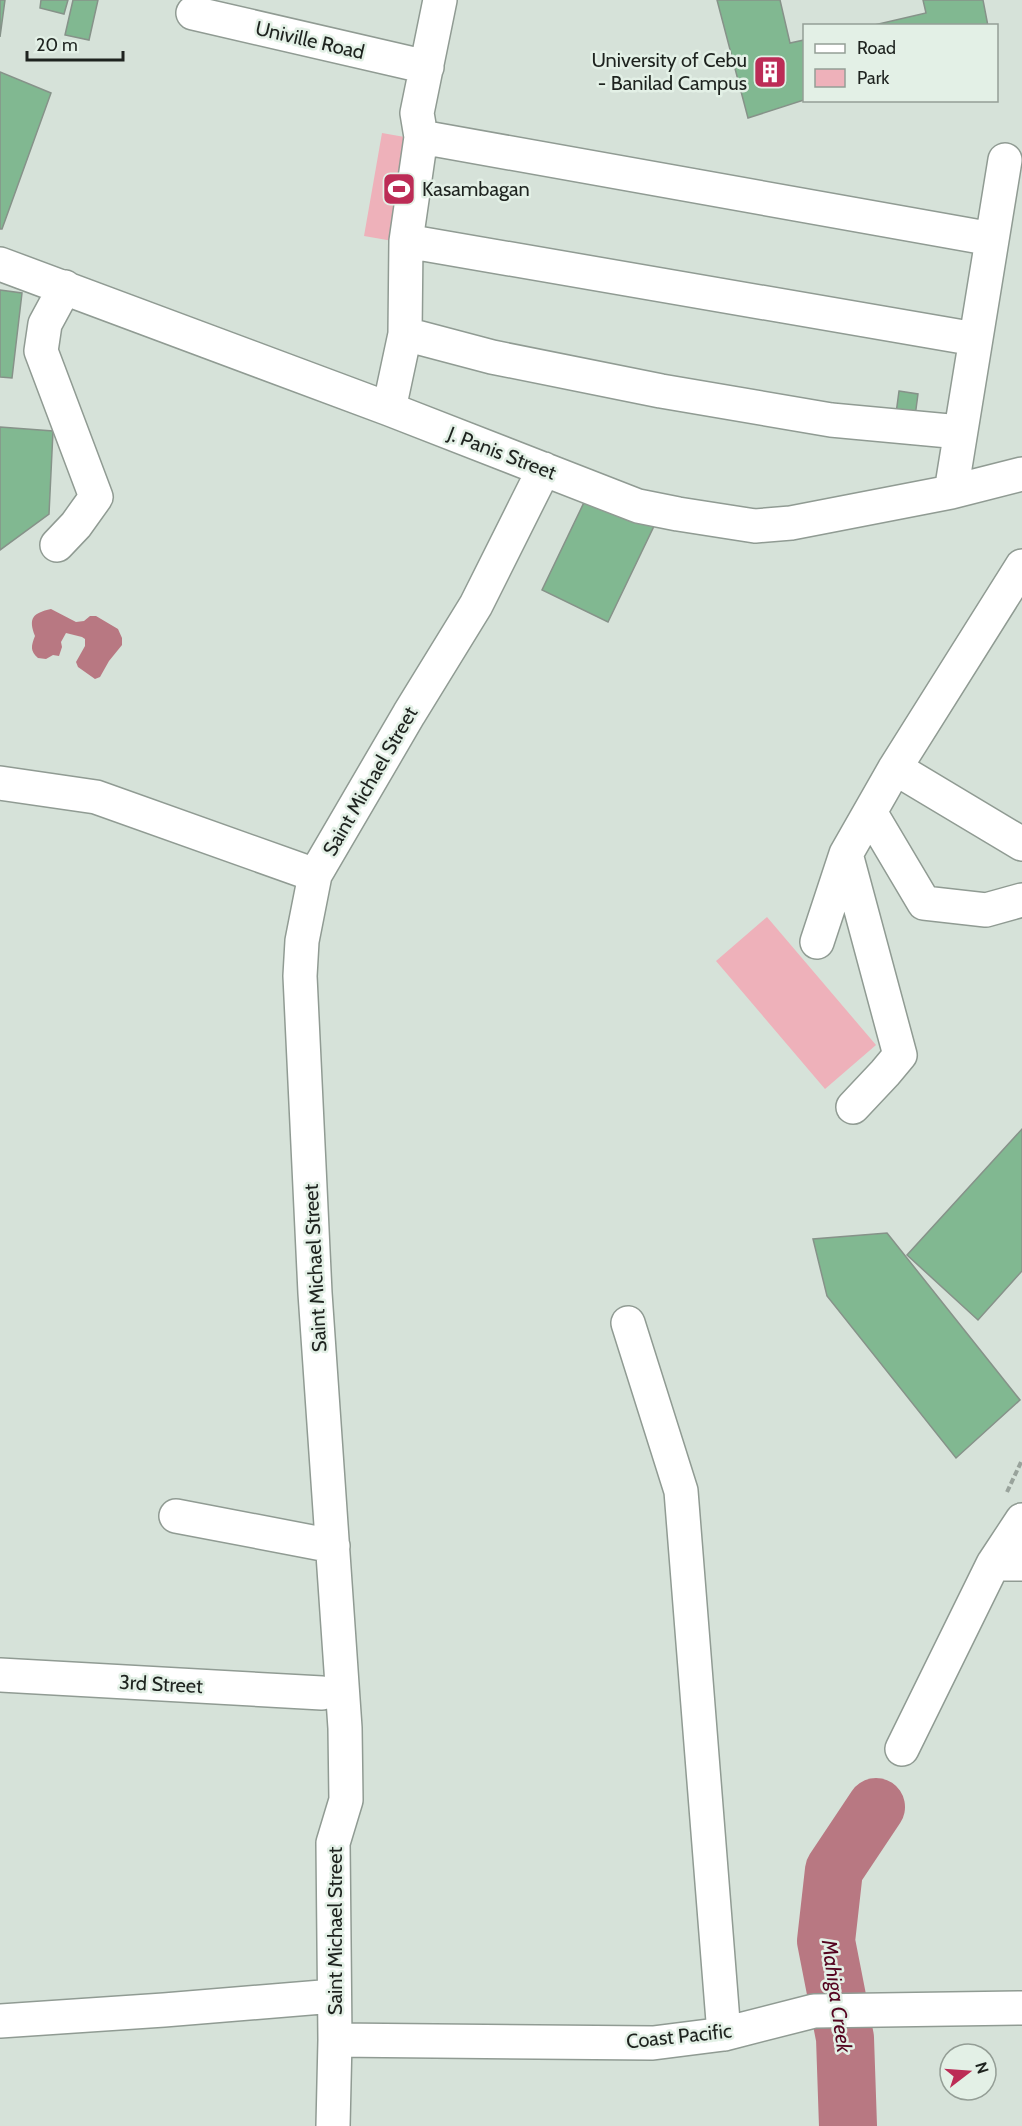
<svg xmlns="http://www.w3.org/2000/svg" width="1022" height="2126" font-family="Cabin,sans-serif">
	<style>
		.green { fill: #eeb1ba }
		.water { fill: #b87882 }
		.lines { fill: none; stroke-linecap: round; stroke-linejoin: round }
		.river { stroke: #b87882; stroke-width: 58 }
		.building { fill: #81b891; stroke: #869289; stroke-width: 1.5 }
		.minor-casing { stroke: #909b93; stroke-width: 36 }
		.path { stroke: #99a39c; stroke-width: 4; stroke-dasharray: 6 3; stroke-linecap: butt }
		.minor { stroke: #fff; stroke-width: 33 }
		.labels { text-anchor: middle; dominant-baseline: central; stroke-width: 5; stroke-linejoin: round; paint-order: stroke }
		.street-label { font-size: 20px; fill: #1e231f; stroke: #e3f0e6 }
		.poi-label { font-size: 20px; fill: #1e231f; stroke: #e3f0e6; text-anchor: end }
		.water-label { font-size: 21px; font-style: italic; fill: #54031f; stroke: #e3f0e6 }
	</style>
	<rect width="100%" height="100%" fill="#d6e2d9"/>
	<!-- green -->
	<path class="green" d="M 382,133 L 433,142 L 416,245 L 364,236 Z
		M 767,917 L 876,1045 L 825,1089 L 716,961 Z"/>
	<!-- water -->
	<path class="water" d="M 51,609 L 76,622 L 84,621 L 90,616 L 96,616 L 118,629 L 122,638 L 122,645 L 109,661 L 100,677 L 95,679 L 78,667 L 76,662 L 85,646 L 85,639 L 82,637 L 66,633 L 61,642 L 62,647 L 59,656 L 53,655 L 46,659 L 38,658 C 30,651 31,646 35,636 C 28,618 33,613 51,609 Z"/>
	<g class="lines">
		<!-- river -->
		<path class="river" d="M 848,2126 L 845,2038 L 826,1941 L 834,1870 L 876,1807"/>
	</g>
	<!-- building -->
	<path class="building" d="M 0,0 L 5,0 L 0,37 Z
		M 41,0 L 68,0 L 64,14 L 40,8 Z
		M 73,0 L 98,0 L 89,40 L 65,35 Z
		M 717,0 L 780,0 L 790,43 L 804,40 L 804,100 L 748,118 Z
		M 923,0 L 983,0 L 988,26 L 870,26 L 926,13 Z
		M 0,72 L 51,93 L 2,229 L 0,229 Z
		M 0,290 L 22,293 L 12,378 L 0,377 Z
		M 899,391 L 918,394 L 914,424 L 895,421 Z
		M 0,427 L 53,431 L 49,514 L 0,550 Z
		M 589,492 L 655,524 L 608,622 L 542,590 Z
		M 1022,1129 L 1022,1271 L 978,1320 L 907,1255 Z
		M 887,1233 L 1020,1400 L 956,1458 L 827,1296 L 813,1239 Z"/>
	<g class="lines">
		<defs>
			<path id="minor" d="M 193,13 L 427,67
				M 421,137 L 992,239
				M 406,241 L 975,339
				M 0,264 L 389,409 L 638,506 L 678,514 L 755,526 L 791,523 L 951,492 L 1022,474
				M 405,334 L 492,357 L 661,391 L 831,420 L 960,432
				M 389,409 L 405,334 L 406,241 L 421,137 L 417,113 L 440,0
				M 951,492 L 1005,160
				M 57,545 L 76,525 L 96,497 L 41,351 L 45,324 L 65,287
				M 895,768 L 1022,844
				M 0,783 L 96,797 L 315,875
				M 870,812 L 924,903 L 986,910 L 1022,900
				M 846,854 L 900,1055 L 885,1073 L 853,1107
				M 817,942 L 846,854 L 895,768 L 1022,566
				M 628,1323 L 681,1491 L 724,2034
				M 176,1516 L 333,1546
				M 1022,1520 L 993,1564 L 1022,1564
				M 0,1675 L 322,1693
				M 902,1749 L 993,1564
				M 0,2021 L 164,2010 L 334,1996
				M 335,2040 L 653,2043 L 724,2034 L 814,2011 L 1022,2008
				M 333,2126 L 335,2040 L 333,1843 L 346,1800 L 345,1728 L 315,1293 L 300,976 L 302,941 L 315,875 L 409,714 L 476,605 L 544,469"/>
		</defs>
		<!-- minor casing -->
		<use href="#minor" class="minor-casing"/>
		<!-- path -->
		<path class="path" d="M 1007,1492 L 1022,1460"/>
		<!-- minor -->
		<use href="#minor" class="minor"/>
	</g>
	<!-- icons -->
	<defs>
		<symbol id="building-square" viewBox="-11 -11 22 22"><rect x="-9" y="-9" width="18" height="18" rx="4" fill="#bc2c56" stroke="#e3f0e6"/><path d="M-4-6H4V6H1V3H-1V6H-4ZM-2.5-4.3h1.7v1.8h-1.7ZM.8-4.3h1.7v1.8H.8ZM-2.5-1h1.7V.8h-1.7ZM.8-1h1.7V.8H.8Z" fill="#fff"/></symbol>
		<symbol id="stadium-square" viewBox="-11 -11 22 22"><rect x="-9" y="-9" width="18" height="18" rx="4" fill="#bc2c56" stroke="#e3f0e6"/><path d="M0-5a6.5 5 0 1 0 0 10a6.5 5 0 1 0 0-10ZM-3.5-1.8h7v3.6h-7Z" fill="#fff"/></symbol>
	</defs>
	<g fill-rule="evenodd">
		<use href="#building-square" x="751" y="53" width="38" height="38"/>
		<use href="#stadium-square" x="380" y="170" width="38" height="38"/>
	</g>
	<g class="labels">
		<!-- street labels -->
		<g class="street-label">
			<text transform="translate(310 40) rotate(13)">Univille Road</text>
			<text transform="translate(502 453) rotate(21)">J. Panis Street</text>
			<text transform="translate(370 781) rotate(-60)">Saint Michael Street</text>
			<text transform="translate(315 1268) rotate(-93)">Saint Michael Street</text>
			<text transform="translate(161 1684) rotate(3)">3rd Street</text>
			<text transform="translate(335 1931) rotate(-90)">Saint Michael Street</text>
			<text transform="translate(679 2036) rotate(-6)">Coast Pacific</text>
		</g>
		<!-- poi labels -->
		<g class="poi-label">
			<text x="747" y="60">University of Cebu<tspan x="747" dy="23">- Banilad Campus</tspan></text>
			<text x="422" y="189" text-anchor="start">Kasambagan</text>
		</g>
		<!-- water labels -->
		<g class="water-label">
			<text transform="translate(837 1996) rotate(82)">Mahiga Creek</text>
		</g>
	</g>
	<!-- legend -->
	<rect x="803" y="24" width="195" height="78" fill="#e3f0e6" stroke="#949e96" stroke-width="1.5"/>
	<rect x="815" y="44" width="30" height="9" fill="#ffffff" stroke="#949e96" stroke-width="1.5"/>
	<text x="857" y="54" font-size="18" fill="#1e231f">Road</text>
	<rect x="815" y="69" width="30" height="18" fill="#eeb1ba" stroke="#949e96" stroke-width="1.5"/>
	<text x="857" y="84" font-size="18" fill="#1e231f">Park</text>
	<!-- north arrow -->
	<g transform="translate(968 2072) rotate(73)"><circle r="28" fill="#e3f0e6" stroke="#949e96" stroke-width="1.5"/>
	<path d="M0-4.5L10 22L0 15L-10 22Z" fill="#bc2c56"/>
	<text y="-9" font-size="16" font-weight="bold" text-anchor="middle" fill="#1e231f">N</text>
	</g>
	<!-- scale -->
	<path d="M27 51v9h96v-9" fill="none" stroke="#1e231f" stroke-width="3"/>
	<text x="36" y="51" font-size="18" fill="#1e231f" stroke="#e3f0e6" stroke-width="4.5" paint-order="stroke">20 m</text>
</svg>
